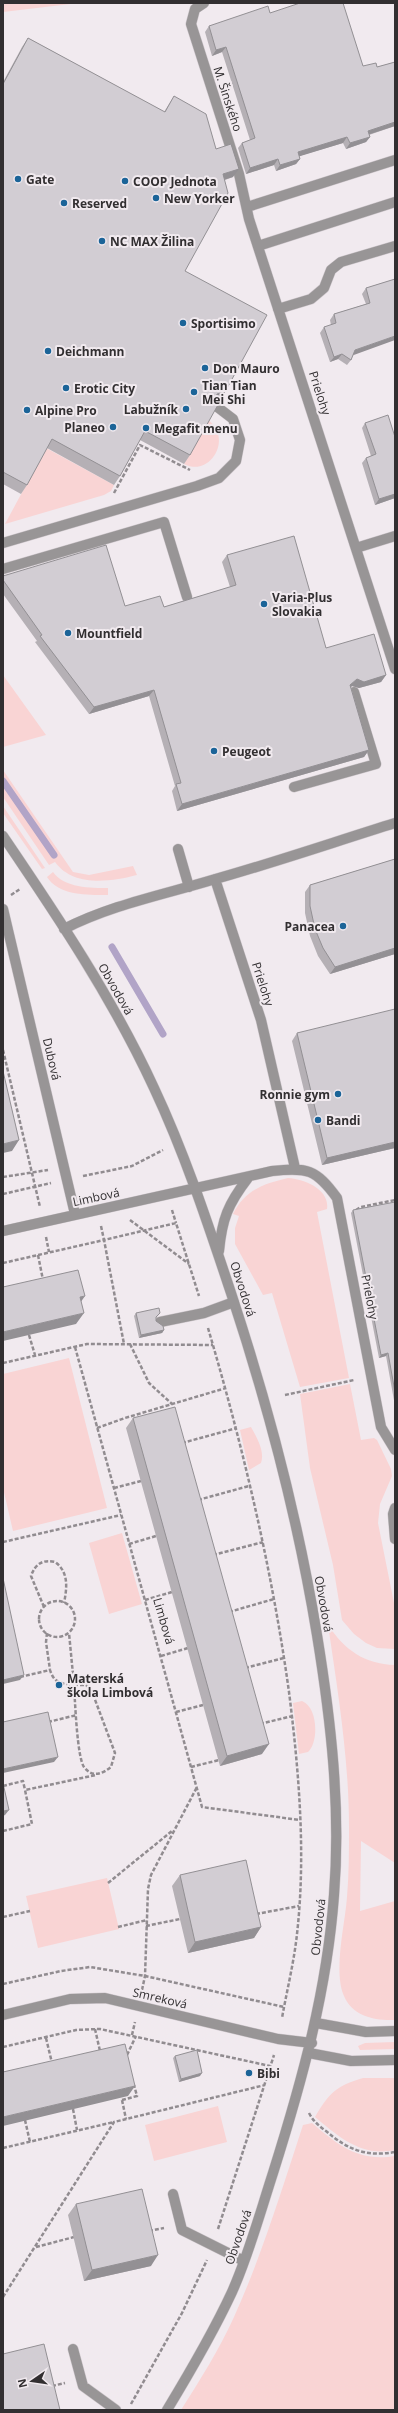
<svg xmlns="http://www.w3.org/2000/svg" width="398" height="2413" font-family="'Open Sans',sans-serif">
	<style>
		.green { fill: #f9d4d4 }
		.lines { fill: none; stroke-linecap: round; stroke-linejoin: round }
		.stream { stroke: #b1a4c7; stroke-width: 7 }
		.minor-casing { stroke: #cfc8cd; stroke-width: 11 }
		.path { stroke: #918c90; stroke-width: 2.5; stroke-dasharray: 4 2; stroke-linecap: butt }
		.minor { stroke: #989596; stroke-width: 10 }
		.wall { fill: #b5b0b5 }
		.shaded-wall { fill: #939094 }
		.building { fill: #d2cdd3; stroke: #939094 }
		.poi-dot { fill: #1b6498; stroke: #f1eaef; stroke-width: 1.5 }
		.labels { text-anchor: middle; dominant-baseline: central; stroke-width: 4; stroke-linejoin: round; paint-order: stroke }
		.street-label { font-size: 12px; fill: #322f31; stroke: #f1eaef }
		.poi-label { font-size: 12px; font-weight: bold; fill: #322f31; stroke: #f1eaef; text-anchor: start }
	</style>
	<rect width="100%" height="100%" fill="#f1eaef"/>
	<!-- green -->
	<path class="green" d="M 3,3 L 79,3 L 3,12 Z
		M 208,420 C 233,437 211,478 184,464 Z
		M 46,448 L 114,485 L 111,491 L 104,495 L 5,524 Z
		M 3,675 L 46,735 L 3,747 Z
		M 3,770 L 73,872 L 89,875 L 133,866 L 137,875 C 110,882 73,887 55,862 L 49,865 L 3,797 Z
		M 3,806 L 45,868 L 42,869 L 3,813 Z
		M 53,872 C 64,888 91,888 108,888 L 108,895 C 88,895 59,896 47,877 Z
		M 288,1178 C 304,1179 330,1189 327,1209 L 317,1212 L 349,1378 L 300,1387 L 272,1293 L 263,1295 L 235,1244 L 235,1228 L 239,1216 L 233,1214 C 245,1190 263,1184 288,1178 Z
		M 69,1358 L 107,1508 L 13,1531 L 3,1488 L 3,1374 Z
		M 350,1384 L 361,1440 L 374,1438 L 377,1440 L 391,1469 L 392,1476 L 380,1504 L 378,1523 L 395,1608 L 395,1649 L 377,1648 L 366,1643 L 354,1634 L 342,1620 L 333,1565 L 310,1468 L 300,1394 Z
		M 251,1427 C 257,1438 265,1451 261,1463 L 249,1470 L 240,1430 Z
		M 122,1533 L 142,1604 L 109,1614 L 89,1543 Z
		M 328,1625 C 345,1650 364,1664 395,1665 L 395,1863 L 361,1841 L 360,1911 L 395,1901 L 395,2020 C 375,2021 352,2016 344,1996 C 333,1971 345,1925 347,1897 C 349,1874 349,1850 349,1827 C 349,1760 338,1692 328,1625 Z
		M 302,1701 C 318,1707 319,1742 308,1752 L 299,1754 L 293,1703 Z
		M 107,1878 L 119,1929 L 38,1948 L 26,1896 Z
		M 395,2042 L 395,2049 L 360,2050 L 358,2046 L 365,2043 Z
		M 363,2078 L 395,2078 L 395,2150 C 361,2157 339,2137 315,2117 C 329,2093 336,2086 363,2078 Z
		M 218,2106 L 227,2142 L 154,2161 L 145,2125 Z
		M 312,2123 C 338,2145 358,2162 395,2156 L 395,2410 L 181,2410 C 200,2380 219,2350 234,2317 C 262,2255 282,2189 303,2125 Z"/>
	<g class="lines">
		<!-- stream -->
		<path class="stream" d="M 3,781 L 54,855
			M 112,947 L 163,1034"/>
		<defs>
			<path id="minor" d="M 204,3 L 195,9 L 191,24 L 239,174 L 249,219 L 395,669
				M 247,207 L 395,160
				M 258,246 L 395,202
				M 278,309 L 311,299 L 324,288 L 331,270 L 341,262 L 395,246
				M 3,543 L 197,486 L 219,478 L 236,461 L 240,440 L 233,419 L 216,406
				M 356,548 L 395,536
				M 3,569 L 164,522 L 187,597
				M 294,787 L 376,764 L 354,692
				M 3,836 C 58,917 113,999 154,1088 C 185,1154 208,1224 231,1293 C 268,1405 298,1519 317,1635 C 331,1721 341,1808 334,1895 C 327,1991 302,2081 273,2173 C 260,2213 249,2254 232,2292 C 213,2333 190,2372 167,2410
				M 178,849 L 189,887
				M 215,879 L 261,1020 L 295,1168
				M 3,909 L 75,1214
				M 64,929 C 111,905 162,895 212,880 C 273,863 334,842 395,823
				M 3,1231 L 272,1171 C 307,1167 316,1169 337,1198 L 381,1427 L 395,1450
				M 219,1251 C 222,1219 228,1204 248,1178
				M 160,1322 L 204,1313 L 234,1302
				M 395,1508 L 393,1514 L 395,1539
				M 3,2015 L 70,1999 L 105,1998 L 278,2039 L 312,2043
				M 316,2023 L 366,2032 L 395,2031
				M 309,2053 L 351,2061 L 395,2060
				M 173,2194 L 182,2230 L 244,2261
				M 73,2349 L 83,2386 L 116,2410"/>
		</defs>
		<!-- minor casing -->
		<use href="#minor" class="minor-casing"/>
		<!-- path -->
		<path class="path" d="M 114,493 L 140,445 L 190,470
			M 11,895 L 20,889
			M 3,1050 L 40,1207
			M 83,1176 L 132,1166 L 163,1150
			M 3,1177 L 48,1170
			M 3,1194 L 51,1183
			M 172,1210 L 176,1223
			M 356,1210 L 361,1207 L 395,1200
			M 130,1220 L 189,1264
			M 101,1226 L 104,1240 L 176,1223 L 199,1296
			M 46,1237 L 49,1252
			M 38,1255 L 43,1280
			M 3,1263 L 104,1240 L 124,1344
			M 208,1328 C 243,1447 272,1569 289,1692 C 299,1772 306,1854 297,1934 C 294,1962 287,1990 282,2018
			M 29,1335 L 35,1355
			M 130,1344 L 149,1383 L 172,1404
			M 75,1347 L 202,1807 L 300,1820
			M 3,1363 L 87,1344 L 213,1345
			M 285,1395 L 354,1380
			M 97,1428 L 125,1418 L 226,1388
			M 182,1443 L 237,1428
			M 114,1488 L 141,1481
			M 198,1500 L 249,1486
			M 3,1542 L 121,1515
			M 129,1544 L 156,1536
			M 213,1555 L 263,1542
			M 145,1600 L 172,1592
			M39 1619a18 18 0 1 1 36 0a18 18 0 1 1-36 0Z
			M 44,1607 L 31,1576 C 35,1564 43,1559 55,1562 C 69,1572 67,1588 64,1603
			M 229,1612 L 274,1599
			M 47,1633 L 46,1642 L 50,1670
			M 161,1656 L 188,1648
			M 245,1668 L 284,1658
			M 20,1677 L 50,1670 C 54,1683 61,1684 74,1685 L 69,1633
			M 74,1685 L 86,1685 L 91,1689 L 115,1753 L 111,1767 C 102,1774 92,1778 84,1767 C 77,1757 75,1700 74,1685 Z
			M 176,1712 L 203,1705
			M 48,1722 L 77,1715
			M 260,1724 L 292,1716
			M 191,1767 L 219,1760
			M 3,1786 L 23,1781 L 25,1790
			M 3,1831 L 32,1824 L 25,1790 L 96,1775
			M 108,1883 L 172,1831
			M 256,1914 L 299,1906
			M 3,1917 L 30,1911
			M 146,1926 L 180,1919
			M 118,1927 L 147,1920
			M 3,1984 L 61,1971 L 90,1967 L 145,1976 L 284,2007
			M 142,1990 L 145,1976 L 148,1889 L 151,1875 L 197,1787
			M 95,2029 L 100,2051
			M 132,2035 L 135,2022
			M 46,2038 L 52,2063
			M 3,2047 L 76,2030 L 100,2029 L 270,2066
			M 127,2055 L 136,2036
			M 122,2100 L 137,2096 L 134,2085
			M 122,2100 L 126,2119
			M 73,2109 L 77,2130
			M 309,2113 C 313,2121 319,2126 326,2131 C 348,2150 366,2157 395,2152
			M 25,2120 L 30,2142
			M 3,2148 L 114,2122
			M 218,2229 L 274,2055
			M 149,2231 L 164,2228
			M 36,2247 L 74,2237
			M 3,2297 L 114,2122 L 265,2085
			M 52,2386 L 65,2383
			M 131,2404 L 182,2313 L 207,2260"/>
		<!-- minor -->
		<use href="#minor" class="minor"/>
	</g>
	<!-- wall -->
	<path class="wall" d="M 270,13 L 363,66 L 377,67 L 395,62 L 395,126 L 369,135 L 370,137 L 366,142 L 346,149 L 343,143 L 299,156 L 300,159 L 296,164 L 276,171 L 274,165 L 246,174 L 238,148 L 242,143 L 250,140 L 222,52 L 212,56 L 205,32 L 209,26 Z
		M 28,38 L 164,112 L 174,96 L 216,149 L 233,177 L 225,180 L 185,271 L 219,400 L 217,401 L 190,455 L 184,464 L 140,440 L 120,476 L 114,485 L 47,448 L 27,485 L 21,494 L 3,484 L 3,82 L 22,47 Z
		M 395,279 L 353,355 L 351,360 L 347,365 L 338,359 L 330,362 L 320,333 L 324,327 L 331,325 L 330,320 L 334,314 L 366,304 L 362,294 L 366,288 Z
		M 365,423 L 395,498 L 375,505 L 362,463 L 366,458 L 371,456 L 362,428 Z
		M 227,555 L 326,648 L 386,675 L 381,682 L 359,688 L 352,686 L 351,687 L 369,750 L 364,757 L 177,811 L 172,791 L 175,786 L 149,696 L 89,714 L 35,642 L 37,641 L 3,594 L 3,576 L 125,606 L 164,607 L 230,587 L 222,562 Z
		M 395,859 L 395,954 L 330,974 L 318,956 L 310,936 L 305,913 L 305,892 L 310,885 Z
		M 297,1033 L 395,1148 L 322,1165 L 292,1041 Z
		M 395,1202 L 395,1406 L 386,1356 L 379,1358 L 351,1213 L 353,1210 Z
		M 136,1313 L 160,1313 L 156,1318 L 156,1321 L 164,1330 L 162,1333 L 139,1338 L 134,1316 Z
		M 133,1418 L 262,1754 L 220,1766 L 126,1428 Z
		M 180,1875 L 261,1927 L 254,1938 L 188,1953 L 172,1886 Z
		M 175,2056 L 200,2076 L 179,2082 L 173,2058 Z
		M 76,2204 L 151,2266 L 84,2281 L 68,2215 Z"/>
	<!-- shaded-wall -->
	<path class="shaded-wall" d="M 226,47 L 222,52 L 212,56 L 216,50 Z
		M 395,122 L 395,126 L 364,136 L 368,131 Z
		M 347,137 L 343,143 L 294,158 L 298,152 Z
		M 370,137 L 366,142 L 346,149 L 350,143 Z
		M 278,159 L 274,165 L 246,174 L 250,168 Z
		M 300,159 L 296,164 L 276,171 L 280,165 Z
		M 239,169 L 233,177 L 217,182 L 223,174 Z
		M 395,336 L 395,340 L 351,356 L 355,350 Z
		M 342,354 L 338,359 L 330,362 L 334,357 Z
		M 225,392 L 219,400 L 211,402 L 217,394 Z
		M 395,494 L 395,498 L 375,505 L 379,499 Z
		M 386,675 L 381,682 L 359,688 L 352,686 L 346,692 L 350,685 L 357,679 Z
		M 154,690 L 149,696 L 89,714 L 94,707 Z
		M 369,750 L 364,757 L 177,811 L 182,804 Z
		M 395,948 L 395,954 L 330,974 L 335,967 Z
		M 19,1140 L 12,1151 L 3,1153 L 3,1144 Z
		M 395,1142 L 395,1148 L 322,1165 L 327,1158 Z
		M 85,1296 L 78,1306 L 80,1297 Z
		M 84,1313 L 76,1324 L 3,1341 L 3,1332 Z
		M 164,1330 L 162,1333 L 139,1338 L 141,1335 Z
		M 388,1353 L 386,1356 L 379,1358 L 381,1355 Z
		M 24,1675 L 20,1680 L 3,1684 L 3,1680 Z
		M 269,1744 L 262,1754 L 220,1766 L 227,1756 Z
		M 58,1757 L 54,1762 L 3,1773 L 3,1769 Z
		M 9,1810 L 5,1815 L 3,1816 L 3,1811 Z
		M 261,1927 L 254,1938 L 188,1953 L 195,1942 Z
		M 202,2073 L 200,2076 L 179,2082 L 181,2079 Z
		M 135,2086 L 128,2096 L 3,2126 L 3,2117 Z
		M 158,2255 L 151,2266 L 84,2281 L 92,2270 Z"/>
	<!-- building -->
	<path class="building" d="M 300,3 L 343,3 L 363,66 L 376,63 L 377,67 L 395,62 L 395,122 L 368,131 L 370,137 L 350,143 L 347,137 L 298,152 L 300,159 L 280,165 L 278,159 L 250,168 L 242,143 L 255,138 L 226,47 L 216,50 L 209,26 L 268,6 L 270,13 Z
		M 28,38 L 165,112 L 174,96 L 206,114 L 216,149 L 231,144 L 239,169 L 223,174 L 228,193 L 185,271 L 267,315 L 225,392 L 217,394 L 216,400 L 219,403 L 190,455 L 145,431 L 120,476 L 52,439 L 27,485 L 3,472 L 3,84 Z
		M 395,279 L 395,336 L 355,350 L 351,360 L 342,354 L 334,357 L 324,327 L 336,323 L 334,314 L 370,303 L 366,288 Z
		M 388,415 L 395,437 L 395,494 L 379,499 L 366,458 L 376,454 L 365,423 Z
		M 294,536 L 326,648 L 374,634 L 386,675 L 364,682 L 357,679 L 350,685 L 369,750 L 182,804 L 176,784 L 181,783 L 154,690 L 94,707 L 40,636 L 42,635 L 3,580 L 3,576 L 106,545 L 125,606 L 160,596 L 164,607 L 236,585 L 227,555 Z
		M 395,859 L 395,948 L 335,967 L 323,948 L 315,929 L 310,906 L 310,885 Z
		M 395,1009 L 395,1142 L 327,1158 L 297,1033 Z
		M 3,1071 L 19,1140 L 3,1144 Z
		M 395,1202 L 395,1392 L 388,1353 L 381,1355 L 353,1210 Z
		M 78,1270 L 85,1296 L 80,1297 L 84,1313 L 3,1332 L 3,1287 Z
		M 159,1308 L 160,1313 L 156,1317 L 156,1321 L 163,1326 L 164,1330 L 141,1335 L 136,1313 Z
		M 175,1407 L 269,1744 L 227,1756 L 133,1418 Z
		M 3,1578 L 24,1675 L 3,1680 Z
		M 48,1712 L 58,1757 L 3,1769 L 3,1722 Z
		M 3,1783 L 9,1810 L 3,1811 Z
		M 246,1860 L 261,1927 L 195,1942 L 180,1875 Z
		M 125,2044 L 135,2086 L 3,2117 L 3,2072 Z
		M 197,2050 L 202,2073 L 181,2079 L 175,2056 Z
		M 142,2189 L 158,2255 L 92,2270 L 76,2204 Z
		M 44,2344 L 60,2410 L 3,2410 L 3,2354 Z"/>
	<!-- markers -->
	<g class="poi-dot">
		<circle cx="18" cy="179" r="4"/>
		<circle cx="125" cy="181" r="4"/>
		<circle cx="156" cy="198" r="4"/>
		<circle cx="64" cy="203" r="4"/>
		<circle cx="102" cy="241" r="4"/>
		<circle cx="183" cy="323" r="4"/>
		<circle cx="48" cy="351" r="4"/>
		<circle cx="205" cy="368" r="4"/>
		<circle cx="66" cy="388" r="4"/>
		<circle cx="194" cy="392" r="4"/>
		<circle cx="186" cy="409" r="4"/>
		<circle cx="27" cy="410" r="4"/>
		<circle cx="113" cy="427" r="4"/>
		<circle cx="146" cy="428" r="4"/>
		<circle cx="264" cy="604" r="4"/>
		<circle cx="68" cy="633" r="4"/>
		<circle cx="214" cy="751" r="4"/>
		<circle cx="343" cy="926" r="4"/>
		<circle cx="338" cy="1094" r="4"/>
		<circle cx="318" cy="1120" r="4"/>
		<circle cx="59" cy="1685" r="4"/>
		<circle cx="249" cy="2073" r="4"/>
	</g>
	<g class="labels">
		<!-- street labels -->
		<g class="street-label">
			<text transform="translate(228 99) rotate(72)">M. Šinského</text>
			<text transform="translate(320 393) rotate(72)">Prielohy</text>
			<text transform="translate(263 984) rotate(72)">Prielohy</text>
			<text transform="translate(116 989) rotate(60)">Obvodová</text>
			<text transform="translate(52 1059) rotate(77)">Dubová</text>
			<text transform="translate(96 1197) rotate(-12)">Limbová</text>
			<text transform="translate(243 1289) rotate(72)">Obvodová</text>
			<text transform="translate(370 1297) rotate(79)">Prielohy</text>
			<text transform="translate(324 1604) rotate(80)">Obvodová</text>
			<text transform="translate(164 1621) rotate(74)">Limbová</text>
			<text transform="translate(318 1927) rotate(-84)">Obvodová</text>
			<text transform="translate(160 1998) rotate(13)">Smreková</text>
			<text transform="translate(238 2237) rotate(-71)">Obvodová</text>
		</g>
		<!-- poi labels -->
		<g class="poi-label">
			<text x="26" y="179">Gate</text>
			<text x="133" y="181">COOP Jednota</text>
			<text x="164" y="198">New Yorker</text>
			<text x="72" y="203">Reserved</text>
			<text x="110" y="241">NC MAX Žilina</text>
			<text x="191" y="323">Sportisimo</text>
			<text x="56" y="351">Deichmann</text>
			<text x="213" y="368">Don Mauro</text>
			<text x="202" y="385">Tian Tian<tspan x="202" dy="14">Mei Shi</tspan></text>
			<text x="74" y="388">Erotic City</text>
			<text x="178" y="409" text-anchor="end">Labužník</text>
			<text x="35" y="410">Alpine Pro</text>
			<text x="105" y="427" text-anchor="end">Planeo</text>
			<text x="154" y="428">Megafit menu</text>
			<text x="272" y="597">Varia-Plus<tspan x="272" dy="14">Slovakia</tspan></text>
			<text x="76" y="633">Mountfield</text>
			<text x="222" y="751">Peugeot</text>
			<text x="335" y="926" text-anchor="end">Panacea</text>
			<text x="330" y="1094" text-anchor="end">Ronnie gym</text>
			<text x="326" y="1120">Bandi</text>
			<text x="67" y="1678">Materská<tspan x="67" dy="14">škola Limbová</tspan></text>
			<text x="257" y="2073">Bibi</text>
		</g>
	</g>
	<!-- border -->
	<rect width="398" height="2413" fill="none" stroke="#322f31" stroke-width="8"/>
	<!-- north arrow -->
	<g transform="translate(32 2381) rotate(257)" stroke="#f1eaef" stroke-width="3" paint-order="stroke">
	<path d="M0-3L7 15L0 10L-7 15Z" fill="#322f31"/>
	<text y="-6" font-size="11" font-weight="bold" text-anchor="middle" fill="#322f31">N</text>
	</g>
</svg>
